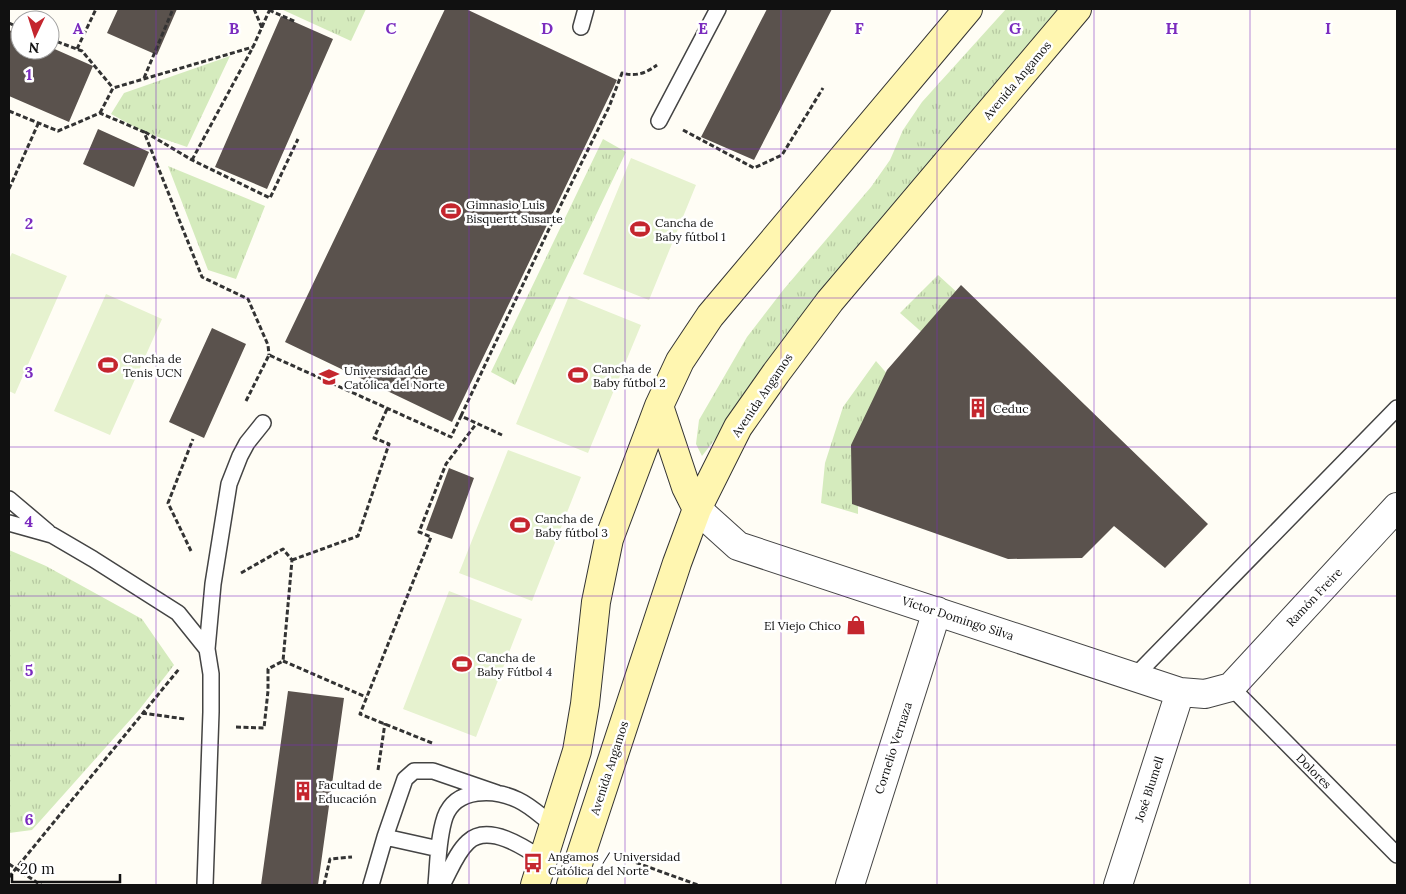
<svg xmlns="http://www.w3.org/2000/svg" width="1406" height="894" font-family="Lora,serif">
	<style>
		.grass { fill: url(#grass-tufts) }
		.pitch { fill: #e6f2cf }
		.building { fill: #5a524d }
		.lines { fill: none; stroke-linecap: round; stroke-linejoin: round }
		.service-casing { stroke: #444; stroke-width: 18 }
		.minor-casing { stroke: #444; stroke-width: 30 }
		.secondary-casing { stroke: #333; stroke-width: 30 }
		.path { stroke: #333; stroke-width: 3; stroke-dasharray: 5 2.5; stroke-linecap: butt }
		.service { stroke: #fff; stroke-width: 15 }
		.minor { stroke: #fff; stroke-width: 28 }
		.secondary { stroke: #fff6b0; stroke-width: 28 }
		.grid { fill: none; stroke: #7b2cbf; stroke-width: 1; stroke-opacity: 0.55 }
		.labels { text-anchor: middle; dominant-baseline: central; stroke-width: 5; stroke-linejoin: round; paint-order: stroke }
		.street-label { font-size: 12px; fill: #111; stroke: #fff }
		.poi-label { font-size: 12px; fill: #111; stroke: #fff; text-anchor: start }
		.grid-label { font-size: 16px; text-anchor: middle; font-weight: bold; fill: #7b2cbf; stroke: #fff; stroke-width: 5; stroke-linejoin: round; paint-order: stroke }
	</style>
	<defs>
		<pattern id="grass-tufts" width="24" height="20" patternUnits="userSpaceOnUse" patternTransform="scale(1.25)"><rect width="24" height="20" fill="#d5ebbd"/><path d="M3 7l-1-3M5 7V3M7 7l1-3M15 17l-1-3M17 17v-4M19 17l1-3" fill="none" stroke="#b6c8a1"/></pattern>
	</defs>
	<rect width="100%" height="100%" fill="#fffdf5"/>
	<!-- grass -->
	<path class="grass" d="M 281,9 L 366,9 L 351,41 Z
		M 1006,9 L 1060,9 L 952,134 L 702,456 L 696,444 L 699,420 L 747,337 L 784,289 L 871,187 L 890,160 L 903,130 L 922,102 Z
		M 230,56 L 187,147 L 144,132 L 111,114 L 124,93 Z
		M 603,139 L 626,152 L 515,385 L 491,372 Z
		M 168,166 L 265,206 L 236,279 L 208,270 Z
		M 938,275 L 960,295 L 925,335 L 900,313 Z
		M 876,361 L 896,384 L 858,475 L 858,514 L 821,503 L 825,463 L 843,407 Z
		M 9,550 L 46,566 L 142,619 L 174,665 L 139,710 L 32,830 L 9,833 Z"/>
	<!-- pitch -->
	<path class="pitch" d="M 631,158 L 696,185 L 649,300 L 583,274 Z
		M 12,253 L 67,276 L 15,394 L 9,391 L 9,259 Z
		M 106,294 L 162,319 L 110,435 L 54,411 Z
		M 569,296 L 641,325 L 588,453 L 516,424 Z
		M 508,450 L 581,477 L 532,601 L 459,573 Z
		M 449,591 L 522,619 L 476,737 L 403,709 Z"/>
	<!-- building -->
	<path class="building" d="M 118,9 L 177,9 L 157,55 L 107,33 Z
		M 445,9 L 466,9 L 617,80 L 452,422 L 285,342 Z
		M 767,9 L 832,9 L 754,160 L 701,137 Z
		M 281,16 L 333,39 L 267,189 L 215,167 Z
		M 9,30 L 20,35 L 20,50 L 50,50 L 50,47 L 93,66 L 69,122 L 9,96 Z
		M 98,129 L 149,152 L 134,187 L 83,164 Z
		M 961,285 L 1208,524 L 1165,568 L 1114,526 L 1082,558 L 1008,559 L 852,504 L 851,445 L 887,370 Z
		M 212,328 L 246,344 L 204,438 L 169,422 Z
		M 449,468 L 474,478 L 452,539 L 426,530 Z
		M 288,691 L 344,698 L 318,885 L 261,885 Z"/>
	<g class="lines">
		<defs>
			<path id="service" d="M 581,27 L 586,9
				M 659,121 L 718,9
				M 9,499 L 48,532
				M 9,523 L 52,535 L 93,559 L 178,613 L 207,649 L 211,674 L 211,712 L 205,885
				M 207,649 L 213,584 L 229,484 L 240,456 L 247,443 L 263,423
				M 1134,677 L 1397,408
				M 1231,687 L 1397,855
				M 385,837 L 439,849
				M 371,885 L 385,837 L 405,779 L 414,771 L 433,771 L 497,793
				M 436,885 C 438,863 438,838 445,817 C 456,787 495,789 518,800 C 531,806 542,817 553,825
				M 442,885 C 450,871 456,853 468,842 C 488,823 524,847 542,859"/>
			<path id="minor" d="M 697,509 L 738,546 L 1180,692 L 1205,694 L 1231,687 L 1397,507
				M 850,885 L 937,611
				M 1118,885 L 1180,692"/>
			<path id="secondary" d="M 659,406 L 686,487 L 697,509
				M 535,885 L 577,751 L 585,704 L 596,602 L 609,539 L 659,406 L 680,361 L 710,316 L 968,9
				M 571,885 L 677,563 L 697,509 L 738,427 L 776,373 L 830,301 L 1077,9"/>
		</defs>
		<!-- service casing -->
		<use href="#service" class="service-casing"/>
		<!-- minor casing -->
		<use href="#minor" class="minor-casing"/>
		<!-- secondary casing -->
		<use href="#secondary" class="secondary-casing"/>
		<!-- path -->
		<path class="path" d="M 254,9 L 262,28
			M 269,10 L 296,22
			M 9,23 L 20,28
			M 50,39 L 82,51 L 113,88
			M 77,49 L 96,9
			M 144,78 L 173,9
			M 9,111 L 58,131 L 100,113 L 144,132 L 202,277 L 248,299 L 268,345 L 269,355
			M 100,113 L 113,88 L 253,47
			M 683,130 L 754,168 L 782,155 L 823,88
			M 145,132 L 192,160 L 270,198 L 298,139
			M 192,160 L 253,47 L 270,9
			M 9,189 L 38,124
			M 246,401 L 269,355 L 451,437 L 461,416 L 502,435
			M 461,416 L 549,229 L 609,107 L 622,73 C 636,77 646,73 657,65
			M 191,551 L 168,503 L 193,439
			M 292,560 L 358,536 L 389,444 L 374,438 L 387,409
			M 241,573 L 283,549 L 292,560 L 283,661
			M 283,661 L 366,697
			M 142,713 L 185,719
			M 236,727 L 264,728 L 268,691 L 268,669 L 283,661
			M 432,743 L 360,714 L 431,537 L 419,532 L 446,464 L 476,424
			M 378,770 L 385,723
			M 615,855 L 698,885
			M 9,864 L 41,885
			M 9,877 L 179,669
			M 324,885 L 330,859 L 352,857"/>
		<!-- service -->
		<use href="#service" class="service"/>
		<!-- minor -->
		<use href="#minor" class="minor"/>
		<!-- secondary -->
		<use href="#secondary" class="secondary"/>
	</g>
	<!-- grid -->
	<path class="grid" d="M 156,9 L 156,885M 312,9 L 312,885M 469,9 L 469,885M 625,9 L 625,885M 781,9 L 781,885M 937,9 L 937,885M 1094,9 L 1094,885M 1250,9 L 1250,885M 9,149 L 1397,149M 9,298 L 1397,298M 9,447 L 1397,447M 9,596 L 1397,596M 9,745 L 1397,745"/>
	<!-- icons -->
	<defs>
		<symbol id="stadium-bare" viewBox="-9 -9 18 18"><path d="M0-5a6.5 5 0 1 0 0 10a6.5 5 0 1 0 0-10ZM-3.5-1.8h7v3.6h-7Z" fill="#c4262e" stroke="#fff" stroke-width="2.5" paint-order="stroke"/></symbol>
		<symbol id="university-bare" viewBox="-9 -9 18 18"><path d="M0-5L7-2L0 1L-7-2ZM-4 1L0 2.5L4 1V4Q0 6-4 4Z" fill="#c4262e" stroke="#fff" stroke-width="2.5" paint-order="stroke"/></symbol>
		<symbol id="building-bare" viewBox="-9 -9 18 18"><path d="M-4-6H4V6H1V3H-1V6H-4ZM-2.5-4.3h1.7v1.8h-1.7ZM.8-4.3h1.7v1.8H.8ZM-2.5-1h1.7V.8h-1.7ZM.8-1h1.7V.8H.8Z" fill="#c4262e" stroke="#fff" stroke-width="2.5" paint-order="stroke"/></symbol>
		<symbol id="shop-bare" viewBox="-9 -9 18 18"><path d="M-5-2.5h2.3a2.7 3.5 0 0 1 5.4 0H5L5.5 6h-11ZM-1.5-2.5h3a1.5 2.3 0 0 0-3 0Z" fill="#c4262e" stroke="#fff" stroke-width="2.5" paint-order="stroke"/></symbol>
		<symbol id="bus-bare" viewBox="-9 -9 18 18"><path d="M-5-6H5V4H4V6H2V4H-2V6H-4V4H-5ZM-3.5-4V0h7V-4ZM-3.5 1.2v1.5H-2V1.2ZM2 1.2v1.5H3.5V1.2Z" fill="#c4262e" stroke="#fff" stroke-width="2.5" paint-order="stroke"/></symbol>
	</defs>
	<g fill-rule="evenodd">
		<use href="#stadium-bare" x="437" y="197" width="28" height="28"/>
		<use href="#stadium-bare" x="626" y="215" width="28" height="28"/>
		<use href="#stadium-bare" x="94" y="351" width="28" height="28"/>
		<use href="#stadium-bare" x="564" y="361" width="28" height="28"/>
		<use href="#university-bare" x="315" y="363" width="28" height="28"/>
		<use href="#building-bare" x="964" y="394" width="28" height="28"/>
		<use href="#stadium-bare" x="506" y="511" width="28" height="28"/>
		<use href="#shop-bare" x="842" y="611" width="28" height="28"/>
		<use href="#stadium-bare" x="448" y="650" width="28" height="28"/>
		<use href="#building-bare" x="289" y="777" width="28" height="28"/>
		<use href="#bus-bare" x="519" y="849" width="28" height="28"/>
	</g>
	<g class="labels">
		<!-- street labels -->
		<g class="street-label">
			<text transform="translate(1017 80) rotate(-50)">Avenida Angamos</text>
			<text transform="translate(762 395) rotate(-56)">Avenida Angamos</text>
			<text transform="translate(1314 597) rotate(-47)">Ramón Freire</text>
			<text transform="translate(958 618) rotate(18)">Víctor Domingo Silva</text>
			<text transform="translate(893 748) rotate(-72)">Cornelio Vernaza</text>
			<text transform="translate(609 768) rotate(-72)">Avenida Angamos</text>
			<text transform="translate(1314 771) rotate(45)">Dolores</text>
			<text transform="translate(1149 789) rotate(-72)">José Blumell</text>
		</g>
		<!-- poi labels -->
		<g class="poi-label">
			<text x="466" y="204">Gimnasio Luis<tspan x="466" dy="14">Bisquertt Susarte</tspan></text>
			<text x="655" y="222">Cancha de<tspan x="655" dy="14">Baby fútbol 1</tspan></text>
			<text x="123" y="358">Cancha de<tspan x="123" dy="14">Tenis UCN</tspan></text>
			<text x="593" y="368">Cancha de<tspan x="593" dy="14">Baby fútbol 2</tspan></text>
			<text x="344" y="370">Universidad de<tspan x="344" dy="14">Católica del Norte</tspan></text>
			<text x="993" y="408">Ceduc</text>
			<text x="535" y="518">Cancha de<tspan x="535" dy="14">Baby fútbol 3</tspan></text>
			<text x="841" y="625" text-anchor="end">El Viejo Chico</text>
			<text x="477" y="657">Cancha de<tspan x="477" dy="14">Baby Fútbol 4</tspan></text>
			<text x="318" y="784">Facultad de<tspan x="318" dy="14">Educación</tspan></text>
			<text x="548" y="856">Angamos / Universidad<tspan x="548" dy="14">Católica del Norte</tspan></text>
		</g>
	</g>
	<g class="grid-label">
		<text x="78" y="34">A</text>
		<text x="234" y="34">B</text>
		<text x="391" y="34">C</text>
		<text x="547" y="34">D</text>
		<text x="703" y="34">E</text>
		<text x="859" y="34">F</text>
		<text x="1015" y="34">G</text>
		<text x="1172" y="34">H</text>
		<text x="1328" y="34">I</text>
		<text x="29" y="80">1</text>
		<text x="29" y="229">2</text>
		<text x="29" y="378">3</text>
		<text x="29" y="527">4</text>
		<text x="29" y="676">5</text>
		<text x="29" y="825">6</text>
	</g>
	<!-- border -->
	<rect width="1406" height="894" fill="none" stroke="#111111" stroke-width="20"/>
	<!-- north arrow -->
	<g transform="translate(35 35) rotate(184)"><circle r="24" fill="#ffffff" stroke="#a0a0a0"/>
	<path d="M0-4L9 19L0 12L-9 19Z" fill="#c4262e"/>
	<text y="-8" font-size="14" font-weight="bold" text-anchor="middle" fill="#111111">N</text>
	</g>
	<!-- scale -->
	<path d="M12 874v8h108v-8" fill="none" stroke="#111111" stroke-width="2.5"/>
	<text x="20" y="874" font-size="15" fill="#111111" stroke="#ffffff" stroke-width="4" paint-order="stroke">20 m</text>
</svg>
